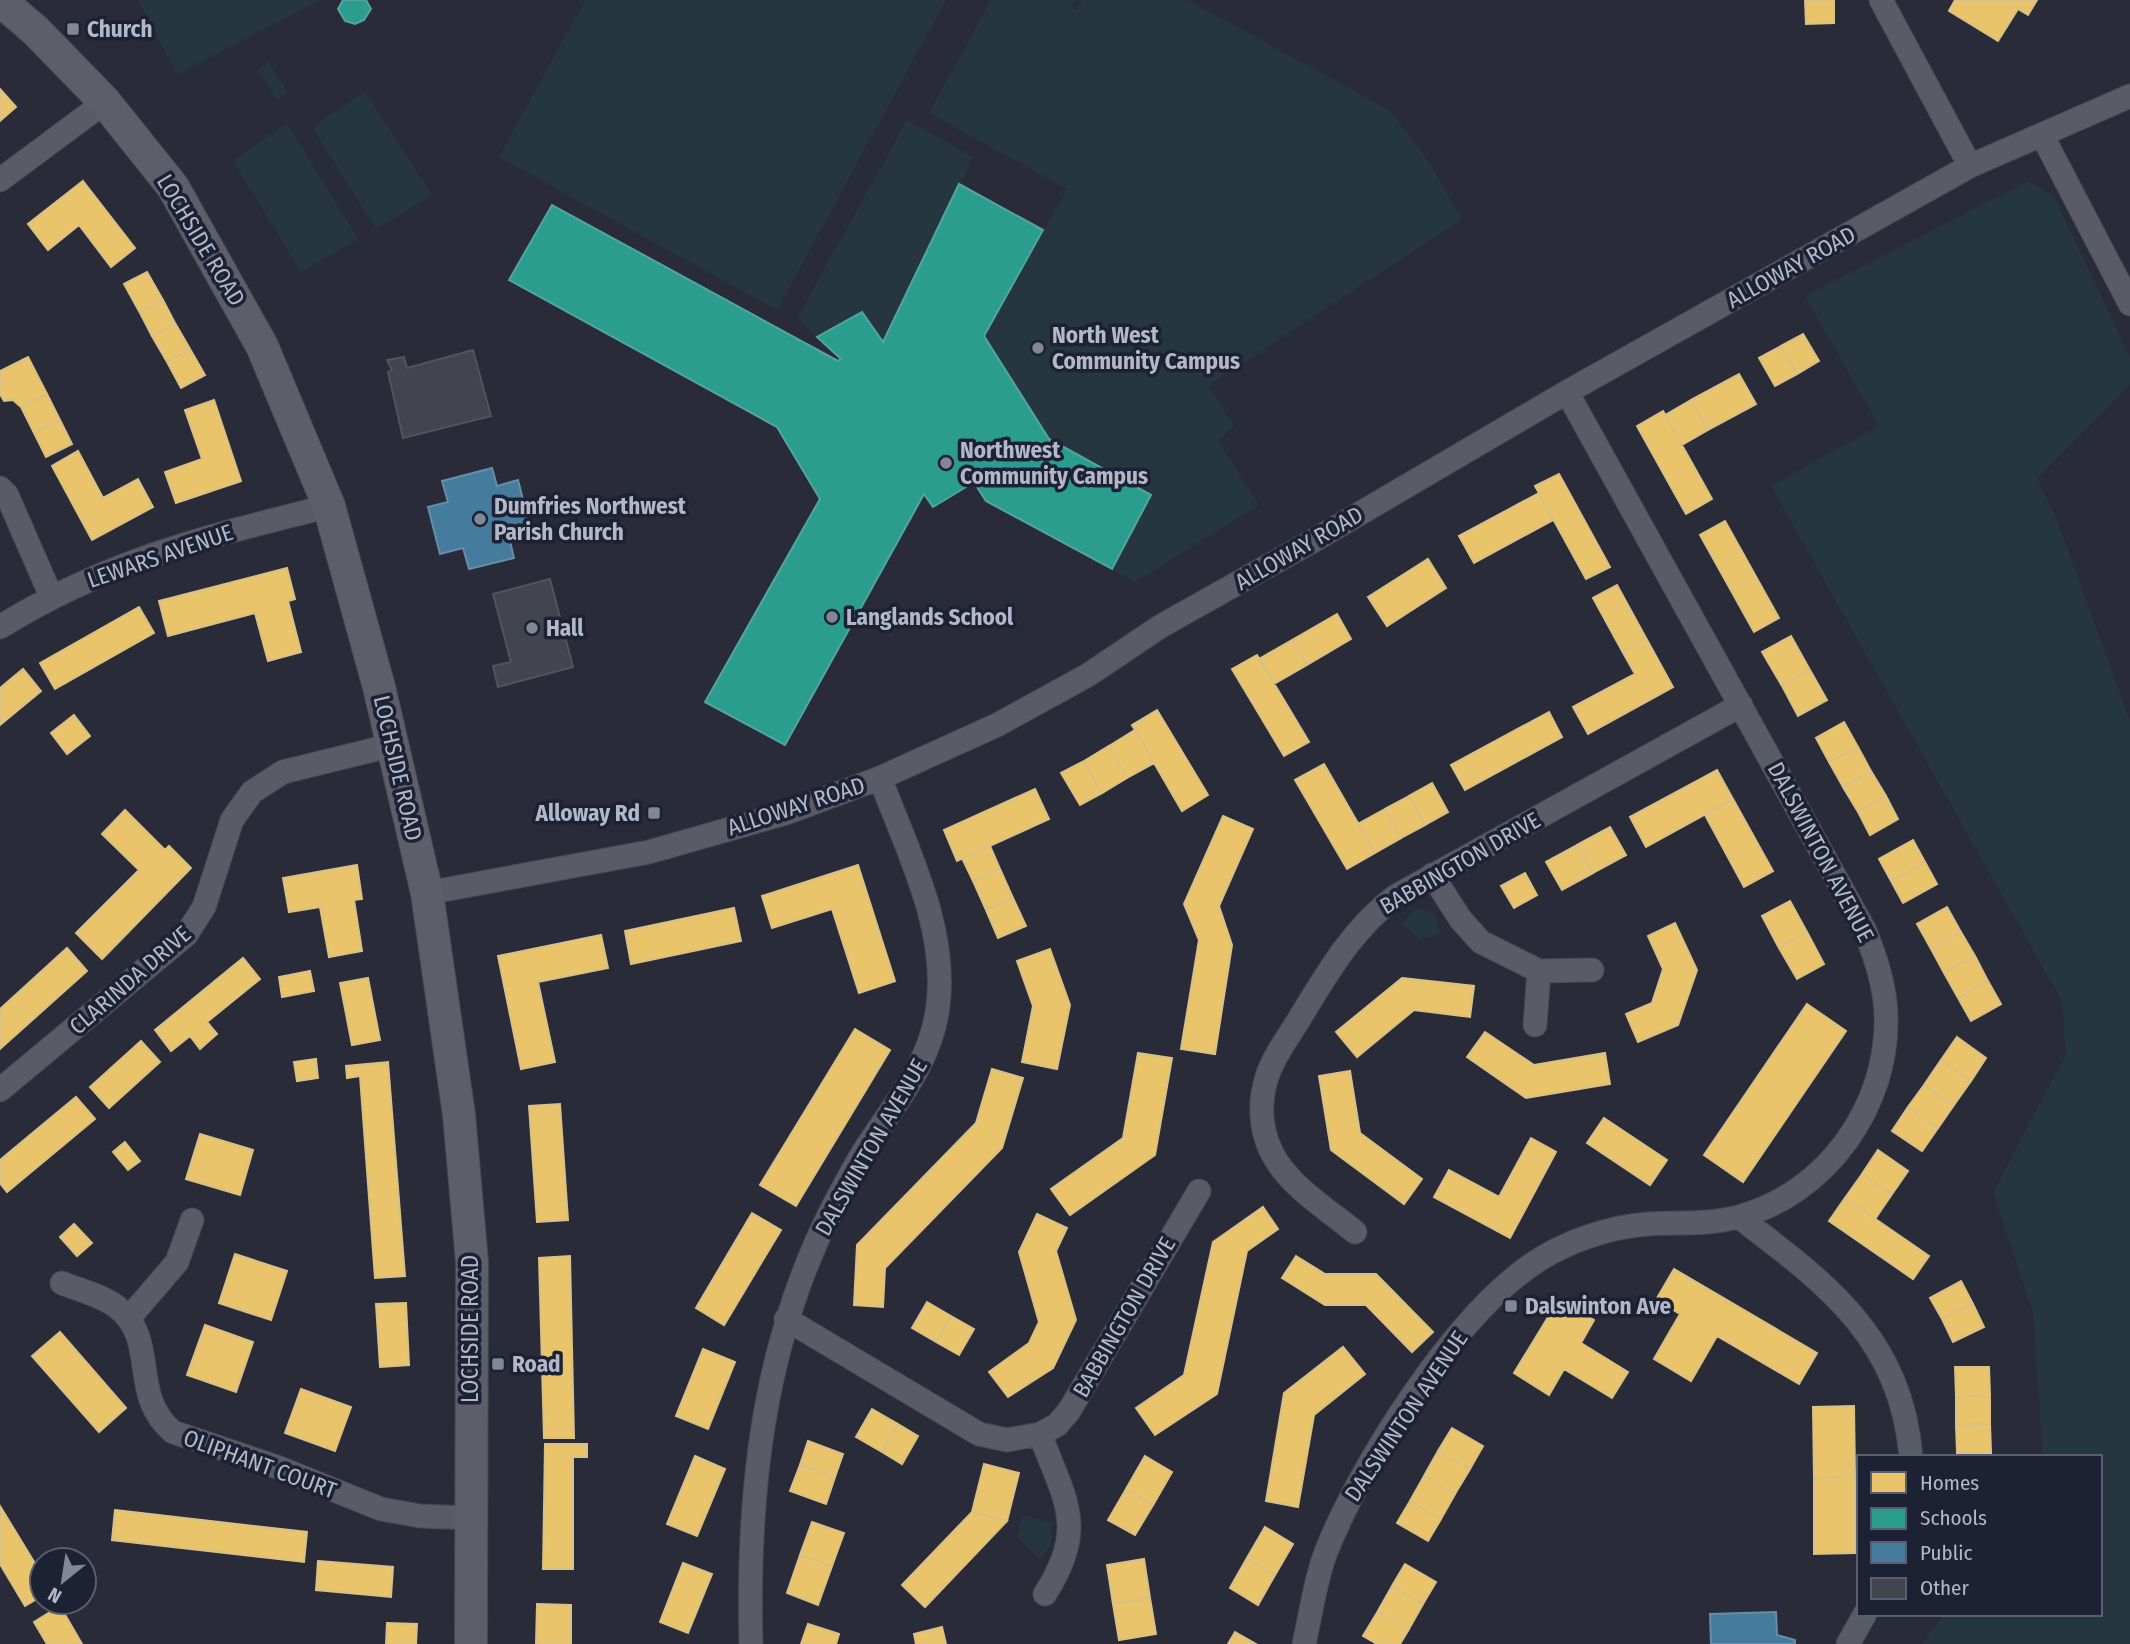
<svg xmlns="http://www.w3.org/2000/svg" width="2130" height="1644" font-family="'Fira Sans Condensed',sans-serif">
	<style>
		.green { fill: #26363e }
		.homes { fill: #e9c46a; stroke: #d8c086; stroke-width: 2 }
		.schools { fill: #2a9d8f; stroke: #53a5a0; stroke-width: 2 }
		.public { fill: #457b9d; stroke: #668daa; stroke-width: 2 }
		.building { fill: #42454e; stroke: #51545f; stroke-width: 2 }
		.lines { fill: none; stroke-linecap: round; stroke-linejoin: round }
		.street-casing { stroke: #454851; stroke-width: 25 }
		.secondary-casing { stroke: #454851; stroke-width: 34 }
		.street { stroke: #595c66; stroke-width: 23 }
		.secondary { stroke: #5c5f6a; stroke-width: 32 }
		.poi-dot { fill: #828696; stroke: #1c2133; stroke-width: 2.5 }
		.labels { text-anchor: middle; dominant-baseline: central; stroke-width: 7; stroke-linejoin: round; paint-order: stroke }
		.poi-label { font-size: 23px; font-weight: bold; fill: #b2b7c9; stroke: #1c2133; text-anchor: start }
		.street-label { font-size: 23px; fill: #b2b7c9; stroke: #1c2133 }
	</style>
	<rect width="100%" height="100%" fill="#292c38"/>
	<!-- green -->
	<path class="green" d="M 138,0 L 321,0 L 177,74 Z
		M 585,0 L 946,0 L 777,310 L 499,157 Z
		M 991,0 L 1075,0 L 1071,7 L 1076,10 L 1082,0 L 1188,0 L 1389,110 L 1425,156 L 1462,219 L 1208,386 L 1234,426 L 1218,441 L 1259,505 L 1135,582 L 1112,569 L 1151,494 L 1049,439 L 984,336 L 1067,189 L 929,113 Z
		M 269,62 L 288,93 L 277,100 L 258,70 Z
		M 365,92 L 432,195 L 376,229 L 312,127 Z
		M 907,120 L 973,157 L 883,342 L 862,312 L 817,337 L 797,318 Z
		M 287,123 L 358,239 L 301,272 L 233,161 Z
		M 2029,181 L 2055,198 L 2130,358 L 2130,384 L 2037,479 L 2057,520 L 2130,721 L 2130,1644 L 1922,1644 L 1944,1614 L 2100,1614 L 2100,1457 L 2043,1457 L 2033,1313 L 1993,1193 L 2066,1054 L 2062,1001 L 1771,486 L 1879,426 L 1805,296 Z
		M 1420,907 L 1435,915 L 1440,933 L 1420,940 L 1401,923 Z
		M 1022,1515 L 1051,1523 L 1051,1544 L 1041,1560 L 1017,1536 Z"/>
	<!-- homes -->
	<path class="homes" d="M 1805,0 L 1834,0 L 1834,23 L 1806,24 Z
		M 1955,0 L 2037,0 L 2028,15 L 2018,9 L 1998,41 L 1949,11 Z
		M 0,89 L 16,107 L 0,121 Z
		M 83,181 L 135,248 L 111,267 L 79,225 L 48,250 L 28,224 Z
		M 147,272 L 163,300 L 140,313 L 124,284 Z
		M 163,300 L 175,323 L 152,336 L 140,313 Z
		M 175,323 L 190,349 L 167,362 L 152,336 Z
		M 1803,334 L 1819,361 L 1797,374 L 1781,346 Z
		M 1781,346 L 1797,374 L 1775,386 L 1759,358 Z
		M 190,349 L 205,375 L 181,388 L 167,362 Z
		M 28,357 L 47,394 L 21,407 L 13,400 L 4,401 L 0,394 L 0,371 Z
		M 1739,374 L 1756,404 L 1708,430 L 1691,400 Z
		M 47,394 L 60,420 L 34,433 L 21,407 Z
		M 214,400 L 241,481 L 176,503 L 165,472 L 202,459 L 185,410 Z
		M 1691,400 L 1708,430 L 1682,445 L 1665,415 Z
		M 1663,411 L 1712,499 L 1686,514 L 1637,426 Z
		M 60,420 L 72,444 L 46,457 L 34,433 Z
		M 78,451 L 103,498 L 138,479 L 153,507 L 92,540 L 52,466 Z
		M 1559,474 L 1610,567 L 1586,579 L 1535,486 Z
		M 1539,493 L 1553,520 L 1474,563 L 1459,536 Z
		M 1725,521 L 1779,618 L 1754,632 L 1700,535 Z
		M 1428,559 L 1446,588 L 1387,626 L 1368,597 Z
		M 287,568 L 295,599 L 288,601 L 301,652 L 268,661 L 255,613 L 168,636 L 159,601 Z
		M 1617,585 L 1646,638 L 1622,651 L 1593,598 Z
		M 139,607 L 154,633 L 55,689 L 40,663 Z
		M 1337,614 L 1351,639 L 1307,665 L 1292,640 Z
		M 1791,636 L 1810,670 L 1782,686 L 1762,652 Z
		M 1646,638 L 1673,687 L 1588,734 L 1573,707 L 1635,674 L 1622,651 Z
		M 1292,640 L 1307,665 L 1274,684 L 1259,659 Z
		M 1257,655 L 1309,742 L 1284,756 L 1232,669 Z
		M 23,669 L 41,691 L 0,725 L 0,688 Z
		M 1810,670 L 1827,700 L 1798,716 L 1782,686 Z
		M 1157,710 L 1208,795 L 1182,811 L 1132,725 Z
		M 1549,712 L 1562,737 L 1465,790 L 1451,765 Z
		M 74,715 L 90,736 L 67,754 L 51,733 Z
		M 1844,722 L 1858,747 L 1829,762 L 1816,738 Z
		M 1135,730 L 1154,763 L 1127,778 L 1109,746 Z
		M 1109,746 L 1127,778 L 1102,793 L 1084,761 Z
		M 1858,747 L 1871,771 L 1843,787 L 1829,762 Z
		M 1084,761 L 1102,793 L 1080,805 L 1061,773 Z
		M 1324,764 L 1375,853 L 1347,869 L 1295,780 Z
		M 1717,770 L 1733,799 L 1646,847 L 1630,817 Z
		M 1871,771 L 1886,796 L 1858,812 L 1843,787 Z
		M 1432,783 L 1448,812 L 1425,825 L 1409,796 Z
		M 1035,789 L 1049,819 L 957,861 L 944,830 Z
		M 1409,796 L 1425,825 L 1401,838 L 1385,809 Z
		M 1886,796 L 1898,819 L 1870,835 L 1858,812 Z
		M 1733,799 L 1773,871 L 1744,887 L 1705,815 Z
		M 1385,809 L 1401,838 L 1375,853 L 1358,824 Z
		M 125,810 L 165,850 L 169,846 L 191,868 L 102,959 L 76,933 L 139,870 L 102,834 Z
		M 1223,816 L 1253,829 L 1219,906 L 1232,945 L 1215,1054 L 1181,1049 L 1199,940 L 1184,904 Z
		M 1610,827 L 1626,855 L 1593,873 L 1577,845 Z
		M 1913,840 L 1925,862 L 1891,881 L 1879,859 Z
		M 1577,845 L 1593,873 L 1562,890 L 1546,862 Z
		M 990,846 L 1000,869 L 973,881 L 962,858 Z
		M 1925,862 L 1937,884 L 1903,903 L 1891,881 Z
		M 357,865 L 362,899 L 354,900 L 362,951 L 329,957 L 320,907 L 289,912 L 283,878 Z
		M 858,865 L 895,981 L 859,993 L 832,909 L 772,928 L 762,896 Z
		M 1000,869 L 1013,898 L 986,910 L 973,881 Z
		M 1525,873 L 1537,895 L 1514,908 L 1501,886 Z
		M 1013,898 L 1026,926 L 998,938 L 986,910 Z
		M 1790,901 L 1807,932 L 1779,948 L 1762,916 Z
		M 1947,907 L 1961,932 L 1931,949 L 1917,924 Z
		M 734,908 L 741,941 L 631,964 L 625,931 Z
		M 1675,923 L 1697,970 L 1678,1025 L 1638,1042 L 1626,1014 L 1652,1003 L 1663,969 L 1648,936 Z
		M 1807,932 L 1824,964 L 1797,979 L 1779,948 Z
		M 1961,932 L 1975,956 L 1944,973 L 1931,949 Z
		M 601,935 L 608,968 L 538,982 L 555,1062 L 521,1069 L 498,956 Z
		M 67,948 L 87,971 L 0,1049 L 0,1009 Z
		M 1050,949 L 1070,1005 L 1057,1069 L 1022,1062 L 1033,1006 L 1017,961 Z
		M 1975,956 L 1988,981 L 1958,998 L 1944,973 Z
		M 243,958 L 260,979 L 207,1022 L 217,1034 L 200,1049 L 190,1036 L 171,1051 L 155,1030 Z
		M 310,971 L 314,991 L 282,997 L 279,977 Z
		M 368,978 L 380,1040 L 352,1045 L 340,983 Z
		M 1402,978 L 1474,986 L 1470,1017 L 1414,1010 L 1357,1057 L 1336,1032 Z
		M 1988,981 L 2001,1004 L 1971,1021 L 1958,998 Z
		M 1807,1004 L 1846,1031 L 1743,1182 L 1704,1155 Z
		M 855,1029 L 890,1050 L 796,1206 L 760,1185 Z
		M 1485,1032 L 1534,1065 L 1605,1053 L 1610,1084 L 1526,1098 L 1467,1057 Z
		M 1957,1037 L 1986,1058 L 1971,1081 L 1941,1060 Z
		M 141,1041 L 160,1062 L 109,1108 L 90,1087 Z
		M 1138,1053 L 1172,1058 L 1155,1155 L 1070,1215 L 1051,1189 L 1123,1138 Z
		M 316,1059 L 318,1078 L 297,1081 L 294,1062 Z
		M 1941,1060 L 1971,1081 L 1954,1105 L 1924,1085 Z
		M 388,1062 L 405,1276 L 375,1278 L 360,1076 L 347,1078 L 346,1066 Z
		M 992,1069 L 1023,1078 L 1002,1148 L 885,1268 L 883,1307 L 854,1305 L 857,1245 L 976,1123 Z
		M 1350,1071 L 1360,1133 L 1422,1179 L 1404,1204 L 1331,1150 L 1319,1076 Z
		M 1924,1085 L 1954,1105 L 1938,1128 L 1908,1107 Z
		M 76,1097 L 95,1119 L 7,1192 L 0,1183 L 0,1160 Z
		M 560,1104 L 568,1220 L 537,1222 L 529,1106 Z
		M 1908,1107 L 1938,1128 L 1922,1151 L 1892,1131 Z
		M 1604,1118 L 1667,1160 L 1650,1185 L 1587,1143 Z
		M 200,1134 L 253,1150 L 240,1195 L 186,1179 Z
		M 1531,1138 L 1556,1152 L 1510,1238 L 1434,1197 L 1449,1170 L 1499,1197 Z
		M 125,1142 L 140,1161 L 128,1170 L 113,1152 Z
		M 1878,1150 L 1908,1171 L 1892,1194 L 1862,1174 Z
		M 1862,1174 L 1892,1194 L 1875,1219 L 1845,1198 Z
		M 1845,1198 L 1929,1256 L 1913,1279 L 1829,1221 Z
		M 1263,1207 L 1278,1229 L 1247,1251 L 1217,1394 L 1155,1435 L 1136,1408 L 1184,1375 L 1213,1242 Z
		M 752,1213 L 781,1230 L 724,1325 L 696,1308 Z
		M 1037,1214 L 1067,1228 L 1056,1251 L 1076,1320 L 1053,1368 L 1008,1397 L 989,1372 L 1029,1343 L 1039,1322 L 1019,1252 Z
		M 74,1224 L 92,1243 L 77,1256 L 60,1237 Z
		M 235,1254 L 287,1271 L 271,1320 L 219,1303 Z
		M 570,1256 L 574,1438 L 544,1438 L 539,1258 Z
		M 1296,1256 L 1325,1274 L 1376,1274 L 1433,1332 L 1412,1352 L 1366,1305 L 1325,1305 L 1282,1278 Z
		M 1674,1269 L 1817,1353 L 1799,1384 L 1717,1336 L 1691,1381 L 1654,1359 L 1680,1314 L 1656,1300 Z
		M 1961,1281 L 1973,1304 L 1942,1319 L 1930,1298 Z
		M 1559,1299 L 1594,1320 L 1581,1343 L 1628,1372 L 1612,1398 L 1564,1369 L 1549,1395 L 1514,1373 Z
		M 927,1302 L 951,1316 L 936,1342 L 912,1328 Z
		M 406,1303 L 409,1365 L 380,1367 L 376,1304 Z
		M 1973,1304 L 1984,1327 L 1953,1342 L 1942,1319 Z
		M 951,1316 L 974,1329 L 959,1355 L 936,1342 Z
		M 205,1325 L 253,1342 L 236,1392 L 187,1375 Z
		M 60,1332 L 126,1408 L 99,1432 L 32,1356 Z
		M 1343,1347 L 1365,1374 L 1314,1415 L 1298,1507 L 1266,1501 L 1284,1393 Z
		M 703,1349 L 735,1362 L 708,1429 L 676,1416 Z
		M 1955,1367 L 1989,1367 L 1990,1396 L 1956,1397 Z
		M 301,1389 L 351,1407 L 335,1451 L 285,1433 Z
		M 1990,1396 L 1990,1424 L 1956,1425 L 1956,1397 Z
		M 1854,1406 L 1855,1477 L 1814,1478 L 1813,1407 Z
		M 872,1409 L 898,1424 L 882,1452 L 856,1437 Z
		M 898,1424 L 918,1436 L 902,1464 L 882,1452 Z
		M 1990,1424 L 1991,1452 L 1957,1452 L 1956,1425 Z
		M 1452,1428 L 1483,1446 L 1470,1469 L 1438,1451 Z
		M 808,1441 L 843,1454 L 835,1477 L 800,1465 Z
		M 545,1444 L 587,1444 L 587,1457 L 573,1457 L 573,1569 L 543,1569 Z
		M 1438,1451 L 1470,1469 L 1455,1494 L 1424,1476 Z
		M 1957,1452 L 1991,1452 L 1991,1457 L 1957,1457 Z
		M 695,1456 L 725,1469 L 697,1536 L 667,1524 Z
		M 1145,1456 L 1172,1472 L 1153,1505 L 1126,1489 Z
		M 984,1464 L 1019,1473 L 1007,1521 L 972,1512 Z
		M 800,1465 L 835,1477 L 826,1504 L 790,1491 Z
		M 1424,1476 L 1455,1494 L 1441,1519 L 1410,1501 Z
		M 1855,1477 L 1855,1553 L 1814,1554 L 1814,1478 Z
		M 1126,1489 L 1153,1505 L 1135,1535 L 1108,1520 Z
		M 1410,1501 L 1441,1519 L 1428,1541 L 1397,1523 Z
		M 0,1506 L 42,1575 L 42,1596 L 25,1606 L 0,1564 Z
		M 115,1510 L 307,1532 L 304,1562 L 112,1540 Z
		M 972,1512 L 1007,1521 L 925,1607 L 902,1585 Z
		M 812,1522 L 844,1533 L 832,1566 L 800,1555 Z
		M 1265,1527 L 1293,1544 L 1275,1575 L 1247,1558 Z
		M 800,1555 L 832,1566 L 818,1605 L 787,1593 Z
		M 1247,1558 L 1275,1575 L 1258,1605 L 1230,1588 Z
		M 1144,1559 L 1150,1598 L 1113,1604 L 1107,1565 Z
		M 318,1561 L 393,1567 L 391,1597 L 316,1590 Z
		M 683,1563 L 712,1574 L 688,1633 L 660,1622 Z
		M 1405,1564 L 1436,1582 L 1423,1604 L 1392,1586 Z
		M 1392,1586 L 1423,1604 L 1409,1629 L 1378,1611 Z
		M 1150,1598 L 1156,1634 L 1119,1640 L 1113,1604 Z
		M 537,1604 L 571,1605 L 571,1644 L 536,1644 Z
		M 60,1606 L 82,1644 L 47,1644 L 34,1622 Z
		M 1378,1611 L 1409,1629 L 1400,1644 L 1377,1644 L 1363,1636 Z
		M 387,1623 L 417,1624 L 416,1644 L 386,1644 Z
		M 808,1624 L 839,1634 L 836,1644 L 801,1644 Z
		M 942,1627 L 946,1644 L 916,1644 L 914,1634 Z
		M 1235,1632 L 1256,1644 L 1228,1644 Z"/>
	<!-- schools -->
	<path class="schools" d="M 343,0 L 366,0 L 371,9 L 364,20 L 355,24 L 345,21 L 338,9 Z
		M 959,184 L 1043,230 L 984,336 L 1049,439 L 1151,495 L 1112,569 L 986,501 L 966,470 L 963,472 L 971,484 L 933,507 L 924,494 L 785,745 L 705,702 L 820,499 L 777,427 L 509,280 L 552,205 L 838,361 L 841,359 L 817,337 L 862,312 L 883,342 Z"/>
	<!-- public -->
	<path class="public" d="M 492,468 L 497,486 L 518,480 L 531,531 L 509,537 L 514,558 L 469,569 L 463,548 L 440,554 L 428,507 L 448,502 L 442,481 Z
		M 1776,1612 L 1777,1635 L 1795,1640 L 1795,1644 L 1711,1644 L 1710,1614 Z"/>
	<!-- building -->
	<path class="building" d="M 473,350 L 491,416 L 403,438 L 388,372 L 392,370 L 387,360 L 404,357 L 407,368 Z
		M 550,579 L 573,667 L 498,687 L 493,666 L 511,662 L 493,594 Z"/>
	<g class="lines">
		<defs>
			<path id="street" d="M 1881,0 L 1970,166
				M 2042,135 L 2130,304
				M 0,180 L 105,102
				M 0,488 L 7,495 L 51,596
				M 0,627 C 110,559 206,537 329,506
				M 1432,875 L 1461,920 L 1481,942 L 1539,971
				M 427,893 L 649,852 L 786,813 L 880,778 L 997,725 L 1088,675 L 1161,626 L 1318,538 L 1567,392 L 1970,166 L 2130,96
				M 1535,1025 L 1539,971 L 1592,970
				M 0,1090 L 186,935 L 204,907 L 232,820 L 252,792 L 283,772 L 393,745
				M 1739,1217 C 1827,1284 1901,1338 1911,1457
				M 1355,1232 C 1326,1208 1287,1185 1271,1151 C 1260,1128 1259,1101 1267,1077 C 1273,1057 1287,1039 1298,1021 C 1327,974 1351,930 1396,896 L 1741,705
				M 62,1283 C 79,1290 103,1296 117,1307 C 160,1341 128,1394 173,1432 L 277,1467 L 381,1509 L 420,1516 L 469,1518
				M 129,1318 L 177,1262 L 192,1220
				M 786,1319 L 979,1434 L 1007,1440 L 1040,1434 C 1065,1501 1088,1527 1045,1594
				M 1040,1434 L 1057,1425 L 1069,1411 L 1199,1191
				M 751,1644 C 747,1492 763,1343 833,1207 C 843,1188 853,1169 864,1151 C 894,1104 931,1064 938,1006 C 948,928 907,850 880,778
				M 1304,1644 C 1311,1614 1315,1580 1326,1552 C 1361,1463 1455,1316 1534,1263 C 1567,1241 1609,1227 1648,1224 C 1678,1222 1708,1225 1738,1217 C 1826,1194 1889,1106 1886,1015 C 1885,985 1876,957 1864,929 L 1567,392
				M 1848,1644 L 1865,1614"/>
			<path id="secondary" d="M 0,0 L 36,31 L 105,102 L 173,187 L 262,346 L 329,506 L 379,687 L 427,893 L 459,1115 L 472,1262 L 471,1644"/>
		</defs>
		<!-- street casing -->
		<use href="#street" class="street-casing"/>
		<!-- secondary casing -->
		<use href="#secondary" class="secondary-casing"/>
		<!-- street -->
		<use href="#street" class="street"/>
		<!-- secondary -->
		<use href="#secondary" class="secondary"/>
	</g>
	<!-- markers -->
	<g class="poi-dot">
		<rect x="66" y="22" width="14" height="14" rx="3.5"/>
		<circle cx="1038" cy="348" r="7"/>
		<circle cx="946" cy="463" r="7"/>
		<circle cx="480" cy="519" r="7"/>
		<circle cx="832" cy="617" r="7"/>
		<circle cx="532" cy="628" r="7"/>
		<rect x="647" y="806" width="14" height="14" rx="3.5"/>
		<rect x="1504" y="1299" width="14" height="14" rx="3.5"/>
		<rect x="491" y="1357" width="14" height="14" rx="3.5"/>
	</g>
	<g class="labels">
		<!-- poi labels -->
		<g class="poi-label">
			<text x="87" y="29">Church</text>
			<text x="1052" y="335">North West<tspan x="1052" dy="26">Community Campus</tspan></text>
			<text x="960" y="450">Northwest<tspan x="960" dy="26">Community Campus</tspan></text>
			<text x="494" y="506">Dumfries Northwest<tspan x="494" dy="26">Parish Church</tspan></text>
			<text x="846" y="617">Langlands School</text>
			<text x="546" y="628">Hall</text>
			<text x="640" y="813" text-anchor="end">Alloway Rd</text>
			<text x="1525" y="1306">Dalswinton Ave</text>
			<text x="512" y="1364">Road</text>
		</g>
		<!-- street labels -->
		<g class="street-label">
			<text transform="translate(201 240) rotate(59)">LOCHSIDE ROAD</text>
			<text transform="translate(1791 267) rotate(-29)">ALLOWAY ROAD</text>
			<text transform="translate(1299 548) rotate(-30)">ALLOWAY ROAD</text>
			<text transform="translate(160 556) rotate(-19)">LEWARS AVENUE</text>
			<text transform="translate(398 768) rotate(77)">LOCHSIDE ROAD</text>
			<text transform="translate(796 806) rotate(-18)">ALLOWAY ROAD</text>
			<text transform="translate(1821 852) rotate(62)">DALSWINTON AVENUE</text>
			<text transform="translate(1460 863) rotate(-30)">BABBINGTON DRIVE</text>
			<text transform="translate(130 980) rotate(-41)">CLARINDA DRIVE</text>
			<text transform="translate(871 1147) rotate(-60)">DALSWINTON AVENUE</text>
			<text transform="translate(1124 1317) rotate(-60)">BABBINGTON DRIVE</text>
			<text transform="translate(470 1329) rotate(-90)">LOCHSIDE ROAD</text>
			<text transform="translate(1406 1416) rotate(-56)">DALSWINTON AVENUE</text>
			<text transform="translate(260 1464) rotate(20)">OLIPHANT COURT</text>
		</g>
	</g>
	<!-- legend -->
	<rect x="1857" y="1455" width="245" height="161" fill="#1c2133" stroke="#585d6f" stroke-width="2"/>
	<rect x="1871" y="1472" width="35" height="21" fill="#e9c46a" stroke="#585d6f" stroke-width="2"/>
	<text x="1920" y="1490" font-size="21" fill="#b2b7c9">Homes</text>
	<rect x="1871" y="1508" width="35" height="21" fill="#2a9d8f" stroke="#585d6f" stroke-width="2"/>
	<text x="1920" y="1525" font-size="21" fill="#b2b7c9">Schools</text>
	<rect x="1871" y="1542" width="35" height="21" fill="#457b9d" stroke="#585d6f" stroke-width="2"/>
	<text x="1920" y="1560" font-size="21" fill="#b2b7c9">Public</text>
	<rect x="1871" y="1578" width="35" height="21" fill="#42454e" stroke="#585d6f" stroke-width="2"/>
	<text x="1920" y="1595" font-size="21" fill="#b2b7c9">Other</text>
	<!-- north arrow -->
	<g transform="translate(63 1581) rotate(210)"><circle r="33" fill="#1c2133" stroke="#585d6f" stroke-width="2"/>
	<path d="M0-5L12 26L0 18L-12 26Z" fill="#828696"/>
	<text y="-10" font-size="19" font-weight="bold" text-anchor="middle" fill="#b2b7c9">N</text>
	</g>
</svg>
